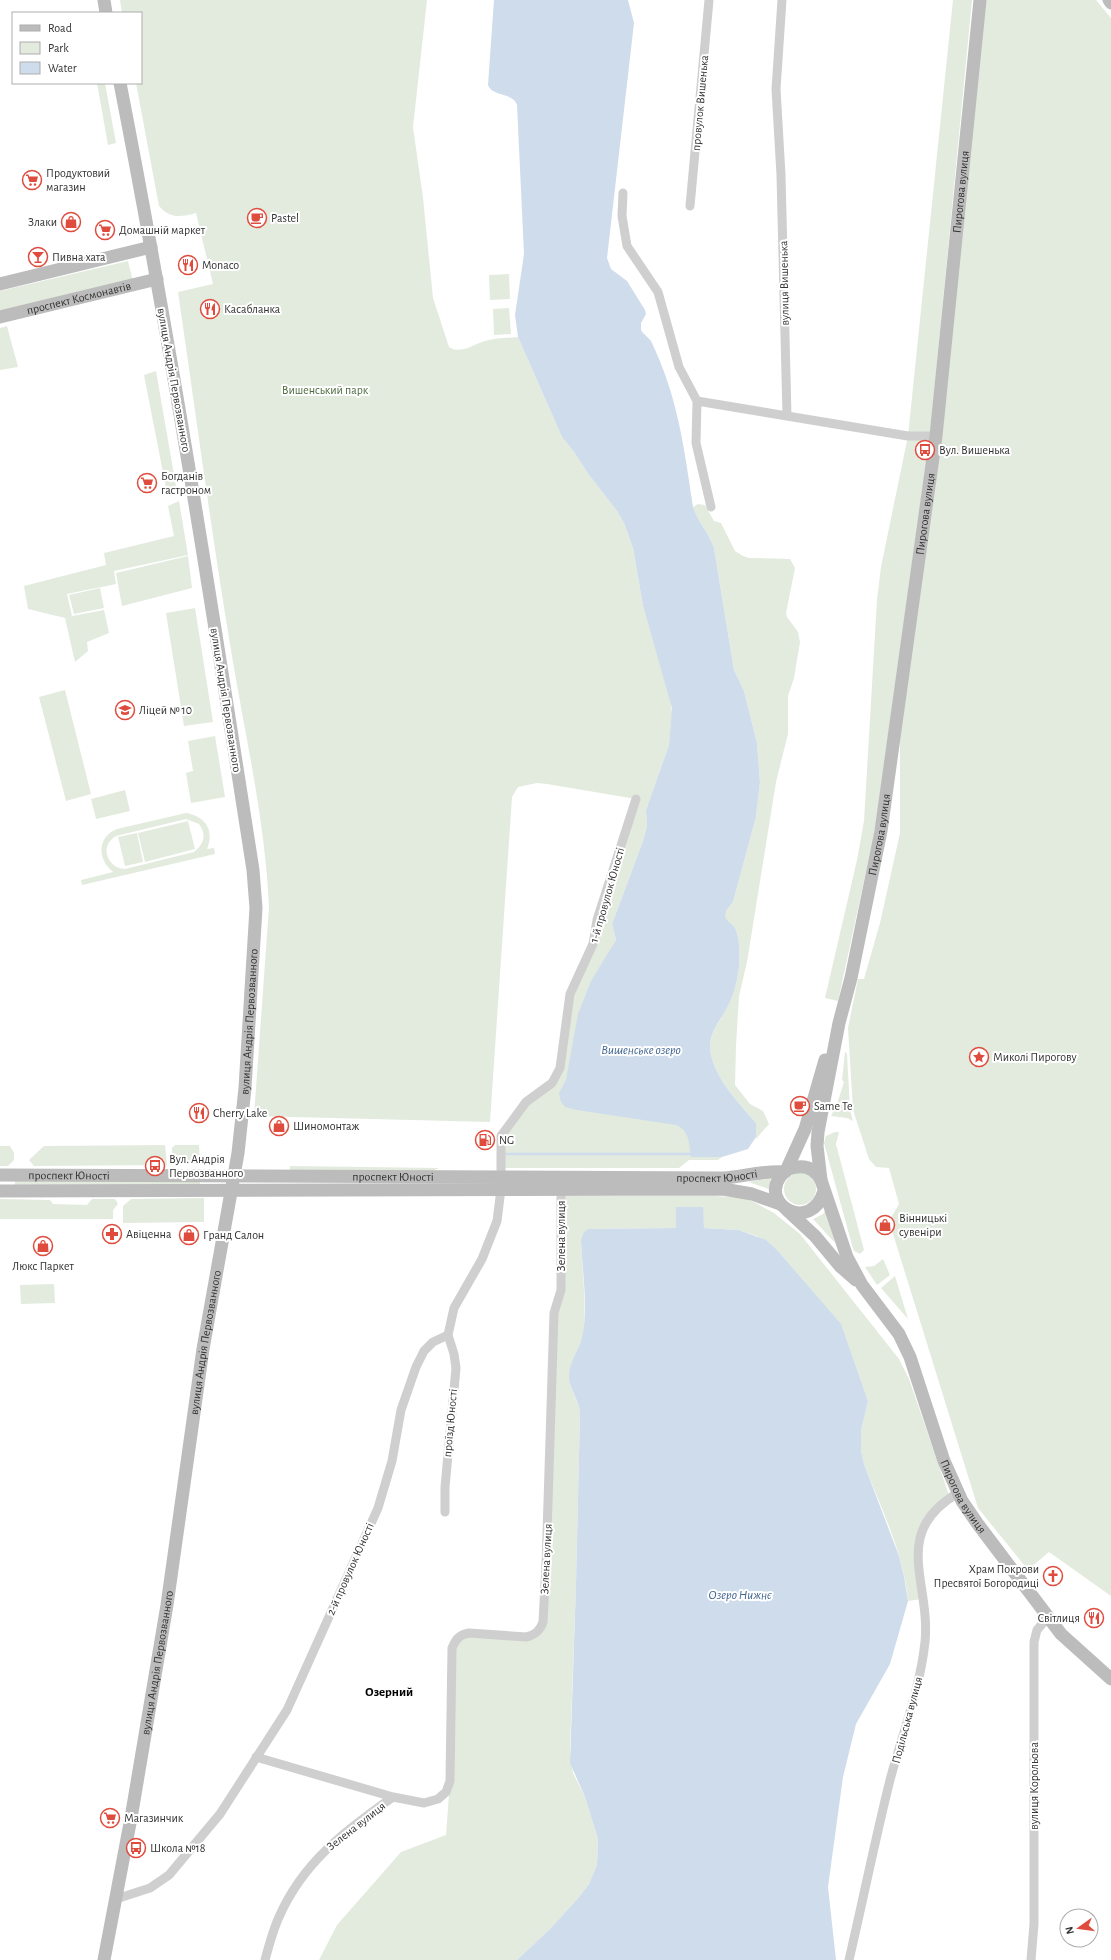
<svg xmlns="http://www.w3.org/2000/svg" width="1111" height="1960" font-family="'Alegreya Sans',sans-serif">
	<style>
		.green { fill: #e3ebde; fill-rule: evenodd }
		.water { fill: #cfdcec }
		.lines { fill: none; stroke-linecap: round; stroke-linejoin: round }
		.stream { stroke: #cfdcec; stroke-width: 2.5 }
		.street { stroke: #cfcfcf; stroke-width: 9 }
		.secondary { stroke: #bcbcbc; stroke-width: 13 }
		.labels { text-anchor: middle; dominant-baseline: central; stroke-width: 4; stroke-linejoin: round; paint-order: stroke }
		.street-label { font-size: 12px; fill: #323232; stroke: #fff }
		.poi-label { font-size: 12px; fill: #323232; stroke: #fff; text-anchor: start }
		.park-label { font-size: 12px; fill: #4e6d40; stroke: #fff }
		.water-label { font-size: 13px; font-style: italic; fill: #426692; stroke: #fff }
		.neighbourhood-label { font-size: 13px; font-weight: bold; fill: #000; stroke: #fff }
	</style>
	<rect width="100%" height="100%" fill="#fff"/>
	<!-- green -->
	<path class="green" d="M 120,0 L 427,0 L 413,127 L 423,198 L 433,298 L 449,347 C 460,355 474,344 485,341 C 496,338 507,338 518,337 L 562,437 L 574,452 L 589,475 L 617,511 L 624,523 L 633,548 L 643,606 L 671,702 L 672,714 L 669,745 L 646,810 L 647,826 L 643,841 L 612,924 L 616,940 L 612,947 L 676,1125 L 683,1128 L 686,1132 L 705,1134 L 722,1157 L 718,1160 L 689,1160 L 679,1168 L 500,1168 L 501,1136 L 558,1073 L 568,1003 L 586,958 L 636,799 L 547,784 L 537,783 L 518,787 L 512,797 L 490,1122 L 254,1116 L 269,907 C 265,816 243,727 229,638 C 210,523 195,407 178,292 L 213,284 L 196,213 C 181,217 170,219 159,206 L 136,83 L 141,83 L 141,13 L 122,13 Z
		M 953,0 L 972,0 L 930,435 L 875,830 L 838,1001 L 825,998 L 857,860 L 864,821 L 877,600 L 881,567 L 908,436 Z
		M 980,0 L 1096,0 L 1111,18 L 1111,1596 L 1049,1552 L 1028,1570 L 978,1508 L 889,1221 L 899,1204 L 889,1168 L 876,1167 L 869,1159 L 853,1110 L 848,1028 L 858,979 L 864,979 L 880,923 L 900,833 L 900,693 Z
		M 97,83 L 105,83 L 116,143 L 108,145 Z
		M 128,261 L 133,281 L 0,313 L 0,291 Z
		M 509,274 L 510,299 L 490,300 L 489,275 Z
		M 509,308 L 511,334 L 494,335 L 493,309 Z
		M 7,326 L 18,367 L 0,370 L 0,328 Z
		M 156,371 L 177,492 L 172,487 L 166,488 L 144,375 Z
		M 179,501 L 188,555 L 114,571 L 116,584 L 67,594 L 72,616 L 104,610 L 109,633 L 87,642 L 88,651 L 75,662 L 65,618 L 28,609 L 24,586 L 106,565 L 104,553 L 174,536 L 168,506 Z
		M 698,504 L 705,505 L 714,521 L 721,523 L 735,551 L 743,556 L 749,558 L 790,559 L 795,568 L 786,613 L 787,617 L 798,632 L 800,642 L 794,678 L 788,696 L 788,734 L 776,782 L 747,962 L 739,996 L 736,1046 L 735,1085 L 750,1104 L 763,1111 L 769,1124 L 756,1139 L 756,1123 C 739,1103 717,1081 711,1055 C 706,1034 722,1020 730,1002 C 739,983 743,950 736,930 C 734,924 727,923 724,917 L 726,911 L 733,902 L 756,817 L 760,782 L 757,743 L 744,691 L 734,670 L 714,548 C 709,533 698,522 693,507 Z
		M 188,556 L 192,588 L 122,606 L 116,573 Z
		M 100,588 L 104,608 L 74,614 L 69,595 Z
		M 195,608 L 213,722 L 184,726 L 166,613 Z
		M 65,690 L 91,794 L 66,801 L 39,697 Z
		M 215,736 L 225,797 L 191,803 L 186,773 L 193,771 L 188,741 Z
		M 125,790 L 130,811 L 96,819 L 91,799 Z
		M 186,813 C 205,816 215,830 207,849 L 214,848 L 215,854 L 82,885 L 81,880 L 113,872 C 97,859 97,837 117,829 ZM 186,819 L 199,824 C 207,835 204,844 194,852 L 125,869 C 107,868 99,846 116,836 Z
		M 188,821 L 195,849 L 145,862 L 138,833 Z
		M 137,833 L 143,862 L 125,866 L 118,837 Z
		M 845,1052 L 847,1053 L 850,1110 L 853,1121 L 847,1118 L 831,1116 L 837,1104 L 844,1082 L 842,1080 Z
		M 835,1132 L 839,1132 L 836,1144 L 864,1250 L 860,1254 L 854,1251 L 852,1245 L 824,1143 L 826,1136 Z
		M 165,1145 L 167,1165 L 34,1166 L 29,1160 L 44,1146 Z
		M 175,1145 L 199,1145 L 200,1164 L 173,1164 L 172,1148 Z
		M 0,1146 L 10,1146 L 14,1153 L 14,1160 L 8,1166 L 0,1166 Z
		M 290,1166 L 439,1168 L 419,1177 L 290,1176 Z
		M784 1189a16 16 0 1 1 32 0a16 16 0 1 1-32 0Z
		M 771,1178 L 769,1189 L 748,1182 Z
		M 200,1180 L 200,1185 L 15,1186 L 15,1181 Z
		M 561,1196 L 716,1196 L 744,1198 L 754,1202 L 774,1213 L 800,1234 L 899,1359 L 909,1379 L 950,1498 L 920,1532 L 922,1599 L 908,1601 C 904,1554 881,1508 864,1464 L 861,1451 L 861,1431 L 868,1401 L 841,1325 L 778,1251 L 757,1236 L 739,1230 L 704,1228 L 702,1207 L 677,1228 L 588,1229 L 581,1240 C 582,1268 586,1298 584,1326 C 583,1347 570,1359 570,1381 C 570,1390 579,1401 580,1413 L 576,1584 L 570,1750 L 573,1773 L 585,1797 L 598,1839 L 597,1865 L 589,1884 L 579,1897 L 551,1928 L 517,1960 L 319,1960 L 337,1925 L 401,1852 L 446,1835 L 450,1781 L 452,1648 L 461,1635 L 526,1637 L 540,1629 L 554,1313 L 560,1297 Z
		M 204,1198 L 204,1222 L 123,1223 L 123,1206 L 131,1199 Z
		M 0,1199 L 50,1200 L 53,1204 L 87,1205 L 92,1199 L 115,1199 L 118,1204 L 113,1210 L 113,1219 L 0,1219 Z
		M 826,1210 L 835,1243 L 813,1219 L 823,1214 Z
		M 883,1259 L 890,1275 L 877,1285 L 865,1267 L 874,1266 Z
		M 895,1276 L 908,1319 L 881,1288 Z
		M 54,1284 L 55,1303 L 21,1304 L 20,1285 Z"/>
	<!-- water -->
	<path class="water" d="M 494,0 L 628,0 L 634,23 L 607,258 L 611,269 L 627,281 L 645,310 L 646,314 L 641,323 L 641,330 C 643,334 648,337 651,341 C 678,397 684,447 693,507 C 698,522 709,533 714,548 L 734,670 L 744,691 L 757,743 L 760,782 L 756,817 L 733,902 L 726,911 L 725,917 C 727,922 734,924 736,930 C 743,950 739,983 730,1002 C 722,1020 706,1033 711,1055 C 717,1081 739,1103 756,1123 L 756,1137 L 748,1149 L 722,1157 L 691,1157 C 689,1144 690,1131 676,1125 L 577,1110 L 565,1107 L 561,1102 L 559,1093 L 566,1080 L 578,1014 L 591,981 L 616,940 L 612,924 L 643,841 L 647,826 L 646,810 L 669,745 L 672,708 L 643,606 L 633,548 L 624,523 L 617,511 L 589,475 L 574,452 L 562,437 L 518,337 L 515,315 L 524,254 L 517,105 C 513,92 492,97 488,85 Z
		M 676,1207 L 703,1207 L 704,1228 L 739,1230 L 766,1240 L 778,1251 L 841,1324 L 868,1401 L 861,1431 L 861,1451 L 864,1464 L 899,1556 L 904,1576 L 908,1601 L 890,1664 L 856,1724 L 843,1777 L 828,1887 L 836,1960 L 517,1960 L 551,1928 L 579,1897 L 589,1884 L 597,1865 L 598,1839 L 585,1797 L 570,1763 L 576,1584 L 580,1413 C 579,1400 570,1390 569,1378 C 568,1362 581,1349 583,1332 C 588,1304 582,1269 581,1240 L 584,1232 L 588,1229 L 676,1228 Z"/>
	<g class="lines">
		<!-- stream -->
		<path class="stream" d="M 506,1154 L 690,1154"/>
		<!-- street -->
		<path class="street" d="M 782,0 L 776,89 L 781,175 L 787,416 L 908,436 L 936,436
			M 623,193 L 622,216 L 627,246 L 658,292 L 679,367 L 697,401 L 787,416
			M 690,206 L 709,0
			M 697,401 L 696,443 L 711,507
			M 445,1512 L 445,1487 L 456,1368 L 454,1354 L 448,1335
			M 256,1757 L 393,1797 L 424,1803 L 438,1799 L 446,1792 L 450,1781 L 452,1648 C 456,1639 459,1635 469,1633 L 526,1637 C 535,1635 540,1631 543,1622 L 546,1565 L 554,1313 L 561,1290 L 561,1189
			M 116,1899 L 150,1888 L 169,1875 L 220,1814 L 287,1710 L 378,1508 L 392,1461 L 401,1410 L 416,1367 L 424,1351 L 433,1342 L 448,1335 L 454,1308 L 482,1259 L 497,1221 L 501,1189 L 501,1136 L 526,1102 L 552,1083 L 560,1068 L 570,994 L 593,944 L 597,920 L 636,799
			M 265,1960 C 269,1945 273,1930 279,1917 C 303,1862 346,1830 393,1797
			M 849,1960 C 863,1900 875,1840 890,1780 C 902,1735 920,1689 925,1642 C 931,1582 890,1533 958,1493
			M 1031,1960 L 1034,1924 L 1034,1642 L 1037,1630 L 1048,1617"/>
		<!-- secondary -->
		<g class="secondary">
			<path d="M 104,0 L 106,13"/>
			<path d="M 1109,0 L 1111,3"/>
			<path d="M 0,284 L 151,247"/>
			<path id="s1" d="M 0,317 L 157,279"/>
			<path d="M 786,1171 L 805,1129 L 825,1060"/>
			<path id="s2" d="M 0,1175 L 723,1178 C 743,1177 764,1170 785,1172"/>
			<path id="s3" d="M 821,1180 L 817,1146 L 818,1132 L 839,1023 L 851,978 L 881,831 L 936,436 L 980,0"/>
			<path d="M 0,1191 L 723,1189 L 752,1194 L 780,1204"/>
			<path id="s4" d="M 824,1191 C 811,1234 760,1205 780,1177 C 784,1171 791,1167 798,1167 C 808,1166 816,1171 821,1180 L 847,1257 L 862,1285 L 899,1334 L 910,1357 L 944,1461 L 962,1501 L 977,1523 L 1061,1634 L 1111,1679"/>
			<path d="M 787,1210 L 815,1236 L 840,1266 L 856,1280"/>
			<path id="s5" d="M 104,1960 L 131,1818 L 167,1605 L 203,1349 L 238,1153 L 245,1088 L 256,908 L 253,870 C 212,607 171,344 120,83"/>
		</g>
	</g>
	<!-- icons -->
	<defs>
		<symbol id="supermarket-ring" viewBox="-11 -11 22 22"><circle r="9.5" fill="#fff" stroke="#df4c3e" stroke-width="1.5"/><path d="M-6-5.5h2.5l.6 2H6L4.5 2H-2.5L-4.4-4H-6ZM-1.5 3.2a1.3 1.3 0 1 0 .1 0ZM3 3.2a1.3 1.3 0 1 0 .1 0Z" fill="#df4c3e"/></symbol>
		<symbol id="cafe-ring" viewBox="-11 -11 22 22"><circle r="9.5" fill="#fff" stroke="#df4c3e" stroke-width="1.5"/><path d="M-5.5-4.5H6V0H3Q3 3.5 0 3.5H-2.5Q-5.5 3.5-5.5 0ZM3-3.2v2h1.7v-2ZM-6 4.5H4V6H-6Z" fill="#df4c3e"/></symbol>
		<symbol id="shop-ring" viewBox="-11 -11 22 22"><circle r="9.5" fill="#fff" stroke="#df4c3e" stroke-width="1.5"/><path d="M-5-2.5h2.3a2.7 3.5 0 0 1 5.4 0H5L5.5 6h-11ZM-1.5-2.5h3a1.5 2.3 0 0 0-3 0Z" fill="#df4c3e"/></symbol>
		<symbol id="bar-ring" viewBox="-11 -11 22 22"><circle r="9.5" fill="#fff" stroke="#df4c3e" stroke-width="1.5"/><path d="M-6-5H6L.8 .8V4.5H3.5V6h-7V4.5H-.8V.8Z" fill="#df4c3e"/></symbol>
		<symbol id="restaurant-ring" viewBox="-11 -11 22 22"><circle r="9.5" fill="#fff" stroke="#df4c3e" stroke-width="1.5"/><path d="M-5-6h1v4h1v-4h1v4h1v-4h1v5L-1.5 .5V6h-2V.5L-5-1ZM5-6V6H3V1.5H1.5Q1.5-4 5-6Z" fill="#df4c3e"/></symbol>
		<symbol id="bus-ring" viewBox="-11 -11 22 22"><circle r="9.5" fill="#fff" stroke="#df4c3e" stroke-width="1.5"/><path d="M-5-6H5V4H4V6H2V4H-2V6H-4V4H-5ZM-3.5-4V0h7V-4ZM-3.5 1.2v1.5H-2V1.2ZM2 1.2v1.5H3.5V1.2Z" fill="#df4c3e"/></symbol>
		<symbol id="school-ring" viewBox="-11 -11 22 22"><circle r="9.5" fill="#fff" stroke="#df4c3e" stroke-width="1.5"/><path d="M0-5L7-2L0 1L-7-2ZM-4 1L0 2.5L4 1V4Q0 6-4 4Z" fill="#df4c3e"/></symbol>
		<symbol id="sight-ring" viewBox="-11 -11 22 22"><circle r="9.5" fill="#fff" stroke="#df4c3e" stroke-width="1.5"/><path d="M0-6L1.8-2.2L6-1.7L2.9 1.2L3.7 5.4L0 3.3L-3.7 5.4L-2.9 1.2L-6-1.7L-1.8-2.2Z" fill="#df4c3e"/></symbol>
		<symbol id="fuel-ring" viewBox="-11 -11 22 22"><circle r="9.5" fill="#fff" stroke="#df4c3e" stroke-width="1.5"/><path d="M-5.5-6h7V0h2V4h1.3V-2.5L3-4.5l.8-.8L6-3V5H2.5V1h-1V6h-7ZM-4.2-4.7v3.2H.2V-4.7Z" fill="#df4c3e"/></symbol>
		<symbol id="pharmacy-ring" viewBox="-11 -11 22 22"><circle r="9.5" fill="#fff" stroke="#df4c3e" stroke-width="1.5"/><path d="M-2-6h4v4h4v4h-4v4h-4v-4h-4v-4h4Z" fill="#df4c3e"/></symbol>
		<symbol id="church-ring" viewBox="-11 -11 22 22"><circle r="9.5" fill="#fff" stroke="#df4c3e" stroke-width="1.5"/><path d="M-1.2-6h2.4v3.5h3.3v2.4h-3.3V6h-2.4V-.1h-3.3v-2.4h3.3Z" fill="#df4c3e"/></symbol>
	</defs>
	<g fill-rule="evenodd">
		<use href="#supermarket-ring" x="21" y="169" width="22" height="22"/>
		<use href="#cafe-ring" x="246" y="207" width="22" height="22"/>
		<use href="#shop-ring" x="60" y="211" width="22" height="22"/>
		<use href="#supermarket-ring" x="94" y="219" width="22" height="22"/>
		<use href="#bar-ring" x="27" y="246" width="22" height="22"/>
		<use href="#restaurant-ring" x="177" y="254" width="22" height="22"/>
		<use href="#restaurant-ring" x="199" y="298" width="22" height="22"/>
		<use href="#bus-ring" x="914" y="439" width="22" height="22"/>
		<use href="#supermarket-ring" x="136" y="472" width="22" height="22"/>
		<use href="#school-ring" x="114" y="699" width="22" height="22"/>
		<use href="#sight-ring" x="968" y="1046" width="22" height="22"/>
		<use href="#cafe-ring" x="789" y="1095" width="22" height="22"/>
		<use href="#restaurant-ring" x="188" y="1102" width="22" height="22"/>
		<use href="#shop-ring" x="268" y="1115" width="22" height="22"/>
		<use href="#fuel-ring" x="474" y="1129" width="22" height="22"/>
		<use href="#bus-ring" x="144" y="1155" width="22" height="22"/>
		<use href="#shop-ring" x="874" y="1214" width="22" height="22"/>
		<use href="#pharmacy-ring" x="101" y="1223" width="22" height="22"/>
		<use href="#shop-ring" x="178" y="1224" width="22" height="22"/>
		<use href="#shop-ring" x="32" y="1235" width="22" height="22"/>
		<use href="#church-ring" x="1042" y="1565" width="22" height="22"/>
		<use href="#restaurant-ring" x="1083" y="1607" width="22" height="22"/>
		<use href="#supermarket-ring" x="99" y="1807" width="22" height="22"/>
		<use href="#bus-ring" x="125" y="1837" width="22" height="22"/>
	</g>
	<g class="labels">
		<!-- street labels -->
		<g class="street-label">
			<text transform="translate(700 103) rotate(-85)">провулок Вишенька</text>
			<text stroke="none"><textPath href="#s3" startOffset="1000">Пирогова вулиця</textPath></text>
			<text transform="translate(784 283) rotate(-91)">вулиця Вишенька</text>
			<text stroke="none"><textPath href="#s1" startOffset="81">проспект Космонавтів</textPath></text>
			<text transform="translate(174 380) rotate(80)">вулиця Андрія Первозванного</text>
			<text stroke="none"><textPath href="#s3" startOffset="676">Пирогова вулиця</textPath></text>
			<text transform="translate(226 700) rotate(81)">вулиця Андрія Первозванного</text>
			<text stroke="none"><textPath href="#s3" startOffset="352">Пирогова вулиця</textPath></text>
			<text transform="translate(607 895) rotate(-74)">1-й провулок Юності</text>
			<text stroke="none"><textPath href="#s5" startOffset="950">вулиця Андрія Первозванного</textPath></text>
			<text stroke="none"><textPath href="#s2" startOffset="69">проспект Юності</textPath></text>
			<text stroke="none"><textPath href="#s2" startOffset="717">проспект Юності</textPath></text>
			<text stroke="none"><textPath href="#s2" startOffset="393">проспект Юності</textPath></text>
			<text transform="translate(561 1236) rotate(-90)">Зелена вулиця</text>
			<text stroke="none"><textPath href="#s5" startOffset="626">вулиця Андрія Первозванного</textPath></text>
			<text transform="translate(450 1423) rotate(-85)">проїзд Юності</text>
			<text stroke="none"><textPath href="#s4" startOffset="485">Пирогова вулиця</textPath></text>
			<text transform="translate(546 1559) rotate(-87)">Зелена вулиця</text>
			<text transform="translate(350 1569) rotate(-66)">2-й провулок Юності</text>
			<text stroke="none"><textPath href="#s5" startOffset="302">вулиця Андрія Первозванного</textPath></text>
			<text transform="translate(907 1720) rotate(-75)">Подільська вулиця</text>
			<text transform="translate(1034 1786) rotate(-90)">вулиця Корольова</text>
			<text transform="translate(356 1826) rotate(-38)">Зелена вулиця</text>
		</g>
		<!-- poi labels -->
		<g class="poi-label">
			<text x="46" y="173">Продуктовий<tspan x="46" dy="14">магазин</tspan></text>
			<text x="271" y="218">Pastel</text>
			<text x="57" y="222" text-anchor="end">Злаки</text>
			<text x="119" y="230">Домашній маркет</text>
			<text x="52" y="257">Пивна хата</text>
			<text x="202" y="265">Monaco</text>
			<text x="224" y="309">Касабланка</text>
			<text x="939" y="450">Вул. Вишенька</text>
			<text x="161" y="476">Богданів<tspan x="161" dy="14">гастроном</tspan></text>
			<text x="139" y="710">Ліцей № 10</text>
			<text x="993" y="1057">Миколі Пирогову</text>
			<text x="814" y="1106">Same Te</text>
			<text x="213" y="1113">Cherry Lake</text>
			<text x="293" y="1126">Шиномонтаж</text>
			<text x="499" y="1140">NG</text>
			<text x="169" y="1159">Вул. Андрія<tspan x="169" dy="14">Первозванного</tspan></text>
			<text x="899" y="1218">Вінницькі<tspan x="899" dy="14">сувеніри</tspan></text>
			<text x="126" y="1234">Авіценна</text>
			<text x="203" y="1235">Гранд Салон</text>
			<text x="43" y="1266" text-anchor="middle">Люкс Паркет</text>
			<text x="1039" y="1569" text-anchor="end">Храм Покрови<tspan x="1039" dy="14">Пресвятої Богородиці</tspan></text>
			<text x="1080" y="1618" text-anchor="end">Світлиця</text>
			<text x="124" y="1818">Магазинчик</text>
			<text x="150" y="1848">Школа №18</text>
		</g>
		<!-- park labels -->
		<g class="park-label">
			<text x="325" y="390">Вишенський парк</text>
		</g>
		<!-- water labels -->
		<g class="water-label">
			<text x="641" y="1050">Вишенське озеро</text>
			<text x="740" y="1595">Озеро Нижнє</text>
		</g>
		<!-- neighbourhood labels -->
		<g class="neighbourhood-label">
			<text x="389" y="1692">Озерний</text>
		</g>
	</g>
	<!-- legend -->
	<rect x="12" y="12" width="130" height="72" fill="#ffffff" stroke="#adadad"/>
	<rect x="20" y="25" width="20" height="6" fill="#bcbcbc" stroke="#adadad"/>
	<text x="48" y="32" font-size="12" fill="#323232">Road</text>
	<rect x="20" y="42" width="20" height="12" fill="#e3ebde" stroke="#adadad"/>
	<text x="48" y="52" font-size="12" fill="#323232">Park</text>
	<rect x="20" y="62" width="20" height="12" fill="#cfdcec" stroke="#adadad"/>
	<text x="48" y="72" font-size="12" fill="#323232">Water</text>
	<!-- north arrow -->
	<g transform="translate(1079 1928) rotate(256)"><circle r="19" fill="#ffffff" stroke="#adadad"/>
	<path d="M0-3L7 15L0 10L-7 15Z" fill="#df4c3e"/>
	<text y="-6" font-size="11" font-weight="bold" text-anchor="middle" fill="#323232">N</text>
	</g>
</svg>
